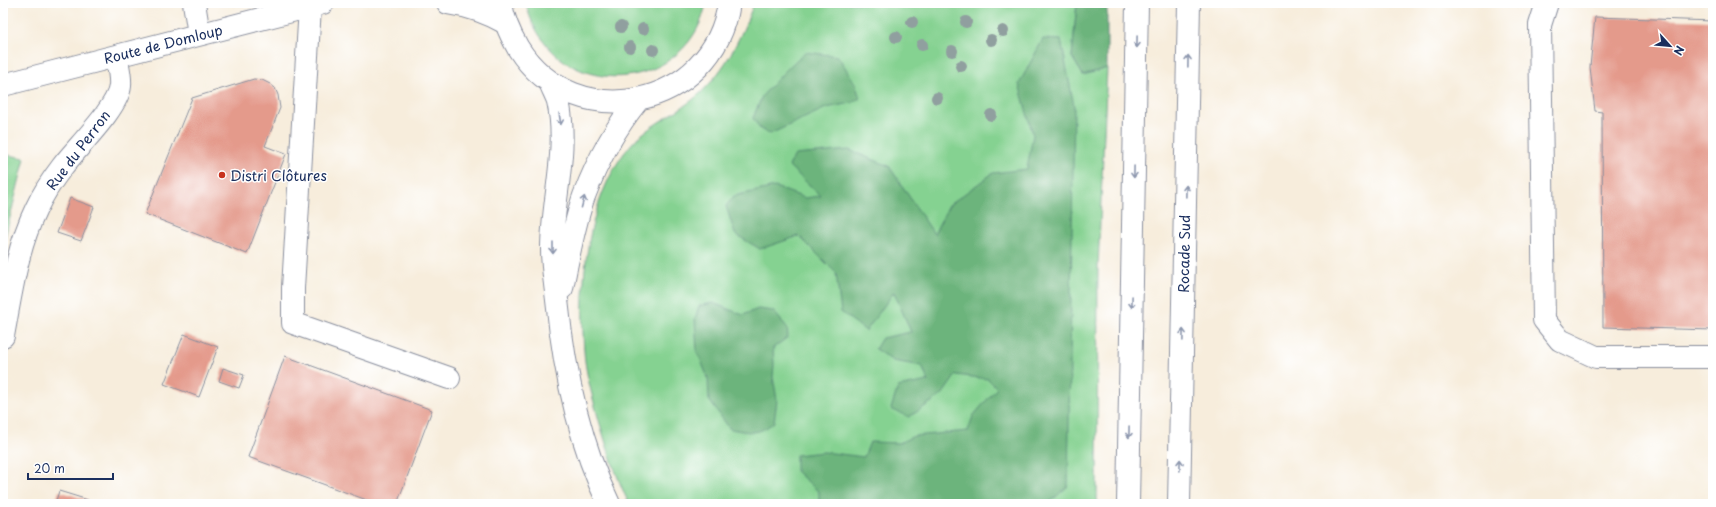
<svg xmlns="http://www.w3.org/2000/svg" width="1716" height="507" font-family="'Playpen Sans',sans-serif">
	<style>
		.green { fill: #85d291; stroke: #508078 }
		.forest { fill: #6cb47b; stroke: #44726c }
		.building { fill: #e49a8b }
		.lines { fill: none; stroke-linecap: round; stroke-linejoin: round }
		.minor-casing { stroke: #898e9d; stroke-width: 24 }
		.major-casing { stroke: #898e9d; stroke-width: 24 }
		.highway-casing { stroke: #898e9d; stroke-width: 24 }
		.minor { stroke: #fff; stroke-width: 22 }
		.major { stroke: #fff; stroke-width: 22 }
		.highway { stroke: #fff; stroke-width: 22 }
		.tree { fill: #909f9f }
		.oneway { stroke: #8d97ae }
		.poi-dot { fill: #c8321e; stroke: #fff; stroke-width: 1.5 }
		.labels { text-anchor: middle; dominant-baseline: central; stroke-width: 3; stroke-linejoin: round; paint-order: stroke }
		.street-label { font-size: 14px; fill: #1b2f5e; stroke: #fff }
		.poi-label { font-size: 14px; fill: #1b2f5e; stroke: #fff; text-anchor: start }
	</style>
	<rect width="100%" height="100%" fill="#fff"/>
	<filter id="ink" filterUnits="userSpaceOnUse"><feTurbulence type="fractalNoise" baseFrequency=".025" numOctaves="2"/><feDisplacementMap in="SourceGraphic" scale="8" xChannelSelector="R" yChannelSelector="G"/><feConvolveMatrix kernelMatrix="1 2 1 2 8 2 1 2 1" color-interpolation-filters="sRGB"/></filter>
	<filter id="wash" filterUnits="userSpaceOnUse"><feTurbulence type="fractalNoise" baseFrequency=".012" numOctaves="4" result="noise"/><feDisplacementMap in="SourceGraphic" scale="16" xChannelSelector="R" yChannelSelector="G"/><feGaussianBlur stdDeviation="0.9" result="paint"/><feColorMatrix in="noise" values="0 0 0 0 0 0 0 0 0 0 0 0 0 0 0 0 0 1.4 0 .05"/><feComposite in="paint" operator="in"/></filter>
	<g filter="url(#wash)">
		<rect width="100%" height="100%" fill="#f7eddc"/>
		<!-- green -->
		<path class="green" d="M 526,3 L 706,3 C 693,78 593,103 546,44 C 536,32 529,18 526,3 Z
			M 754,3 L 1077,3 L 1072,57 L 1083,75 L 1107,68 L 1098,267 L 1097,504 L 629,504 C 615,474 605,442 596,410 C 591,391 585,370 584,351 C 579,286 586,200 628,148 C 645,127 670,117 691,101 C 723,76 740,40 754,3 Z
			M 3,154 L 25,158 L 3,245 Z"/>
		<!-- forest -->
		<path class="forest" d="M 1077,3 L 1107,3 L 1107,68 L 1083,75 L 1072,57 Z
			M 1043,39 L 1061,40 L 1074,106 L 1068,486 L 1048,504 L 819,504 L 819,492 L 796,471 L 796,455 L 824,452 L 864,457 L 870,442 L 899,443 L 914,436 L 968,431 L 973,416 L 997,388 L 988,379 L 956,375 L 942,395 L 909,417 L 891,409 L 898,387 L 928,381 L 922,366 L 893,361 L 875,349 L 882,338 L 911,332 L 894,292 L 866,331 L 841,312 L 836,273 L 799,236 L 760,249 L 735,234 L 726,206 L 734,196 L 775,187 L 805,198 L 821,196 L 789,166 L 795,155 L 849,150 L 889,166 L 934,234 L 949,205 L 993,173 L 1027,169 L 1033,135 L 1019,84 Z
			M 805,52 L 838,56 L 855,83 L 860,98 L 852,103 L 826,108 L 770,134 L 760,129 L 753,118 L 762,96 L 786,70 Z
			M 713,303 L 743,315 L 758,309 L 773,311 L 787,327 L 788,337 L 773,348 L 774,364 L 773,377 L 777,400 L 774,422 C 757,436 750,432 730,429 L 709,400 L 708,378 L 697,351 L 695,319 L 699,306 Z"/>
		<g id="blocks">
			<!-- building -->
			<path class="building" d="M 1595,17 L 1713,21 L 1713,330 L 1603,327 L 1602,112 L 1595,111 L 1590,67 Z
				M 254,79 L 262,80 L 270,84 L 275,88 L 278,95 L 280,108 L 265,146 L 286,154 L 247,254 L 145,214 L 192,98 Z
				M 70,198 L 94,207 L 81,241 L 57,233 Z
				M 184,334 L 218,347 L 199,397 L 164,384 Z
				M 285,356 L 432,410 L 397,504 L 378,504 L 248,457 Z
				M 223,368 L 244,375 L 239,388 L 219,381 Z
				M 59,491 L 88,500 L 86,504 L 55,504 Z"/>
		</g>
	</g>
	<g filter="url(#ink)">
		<use href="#blocks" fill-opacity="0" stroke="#898e9d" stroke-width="1"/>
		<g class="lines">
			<defs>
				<path id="minor" d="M 194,3 L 199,34
					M 448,3 C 469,6 487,12 506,23
					M 1547,3 L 1540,25 L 1544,320 L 1560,340 L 1596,357 L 1713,357
					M 310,7 L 293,288 L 293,323 L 449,378
					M 3,85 L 323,3
					M 3,336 C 11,293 17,248 36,209 C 43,194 52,180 62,167 C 76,148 118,108 120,86 C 121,76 118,66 116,56"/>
				<path id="major" d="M 501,3 C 503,19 510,34 518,48 C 575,138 714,108 729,3
					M 550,82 C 552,88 556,95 558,101 C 569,150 552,200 552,249 C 552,266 555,283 557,300 C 564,370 578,440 609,504
					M 562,288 C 568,258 574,224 584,196 C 597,162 615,128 638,100"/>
				<path id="highway" d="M 1128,504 L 1137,3
					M 1179,504 L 1189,3"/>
			</defs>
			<!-- minor casing -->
			<use href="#minor" class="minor-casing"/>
			<!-- major casing -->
			<use href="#major" class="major-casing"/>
			<!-- highway casing -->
			<use href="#highway" class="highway-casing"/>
			<!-- minor -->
			<use href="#minor" class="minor"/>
			<!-- major -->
			<use href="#major" class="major"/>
			<!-- highway -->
			<use href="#highway" class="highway"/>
		</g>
		<!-- trees -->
		<g class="tree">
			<circle cx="912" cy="22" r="6"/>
			<circle cx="966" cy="22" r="6"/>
			<circle cx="621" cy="27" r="6"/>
			<circle cx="643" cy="29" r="6"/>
			<circle cx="1003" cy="31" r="6"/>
			<circle cx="896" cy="37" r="6"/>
			<circle cx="991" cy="40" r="6"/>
			<circle cx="922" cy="45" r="6"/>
			<circle cx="630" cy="47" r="6"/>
			<circle cx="653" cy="50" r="6"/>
			<circle cx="952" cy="51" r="6"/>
			<circle cx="961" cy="66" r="6"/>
			<circle cx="937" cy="98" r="6"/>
			<circle cx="991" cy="115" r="6"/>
		</g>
		<!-- one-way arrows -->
		<defs><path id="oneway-shaft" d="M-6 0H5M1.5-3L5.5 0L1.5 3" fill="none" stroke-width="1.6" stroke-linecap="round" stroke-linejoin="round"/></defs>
		<g class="oneway">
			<use href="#oneway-shaft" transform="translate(1137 42) rotate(91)"/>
			<use href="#oneway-shaft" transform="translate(1188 61) rotate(-89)"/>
			<use href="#oneway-shaft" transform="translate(560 119) rotate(81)"/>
			<use href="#oneway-shaft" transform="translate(1134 172) rotate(91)"/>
			<use href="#oneway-shaft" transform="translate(1186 191) rotate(-89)"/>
			<use href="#oneway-shaft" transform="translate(583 202) rotate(-75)"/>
			<use href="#oneway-shaft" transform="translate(553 248) rotate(90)"/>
			<use href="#oneway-shaft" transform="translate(1132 302) rotate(91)"/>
			<use href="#oneway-shaft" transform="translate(1183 335) rotate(-89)"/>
			<use href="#oneway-shaft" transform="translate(1129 432) rotate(91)"/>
			<use href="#oneway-shaft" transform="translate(1180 465) rotate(-89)"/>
		</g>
	</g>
	<!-- markers -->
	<circle class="poi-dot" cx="222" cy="175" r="4"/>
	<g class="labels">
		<!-- street labels -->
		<g class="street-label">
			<text transform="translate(163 44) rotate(-14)">Route de Domloup</text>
			<text transform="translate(78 150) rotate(-53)">Rue du Perron</text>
			<text transform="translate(1184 254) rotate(-89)">Rocade Sud</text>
		</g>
		<!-- poi labels -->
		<g class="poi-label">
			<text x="230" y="175">Distri Clôtures</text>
		</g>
	</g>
	<!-- margin -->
	<rect width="1716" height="507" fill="none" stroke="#fff" stroke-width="16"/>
	<!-- north arrow -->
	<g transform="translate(1670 46) rotate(117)" stroke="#ffffff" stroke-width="3" paint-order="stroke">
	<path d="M0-3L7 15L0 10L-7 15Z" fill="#1b2f5e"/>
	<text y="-6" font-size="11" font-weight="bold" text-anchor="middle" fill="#1b2f5e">N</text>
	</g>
	<!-- scale -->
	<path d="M28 473v6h85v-6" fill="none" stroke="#1b2f5e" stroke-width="2"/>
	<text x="34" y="473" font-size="12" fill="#1b2f5e" stroke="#ffffff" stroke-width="3" paint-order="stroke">20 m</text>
</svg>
